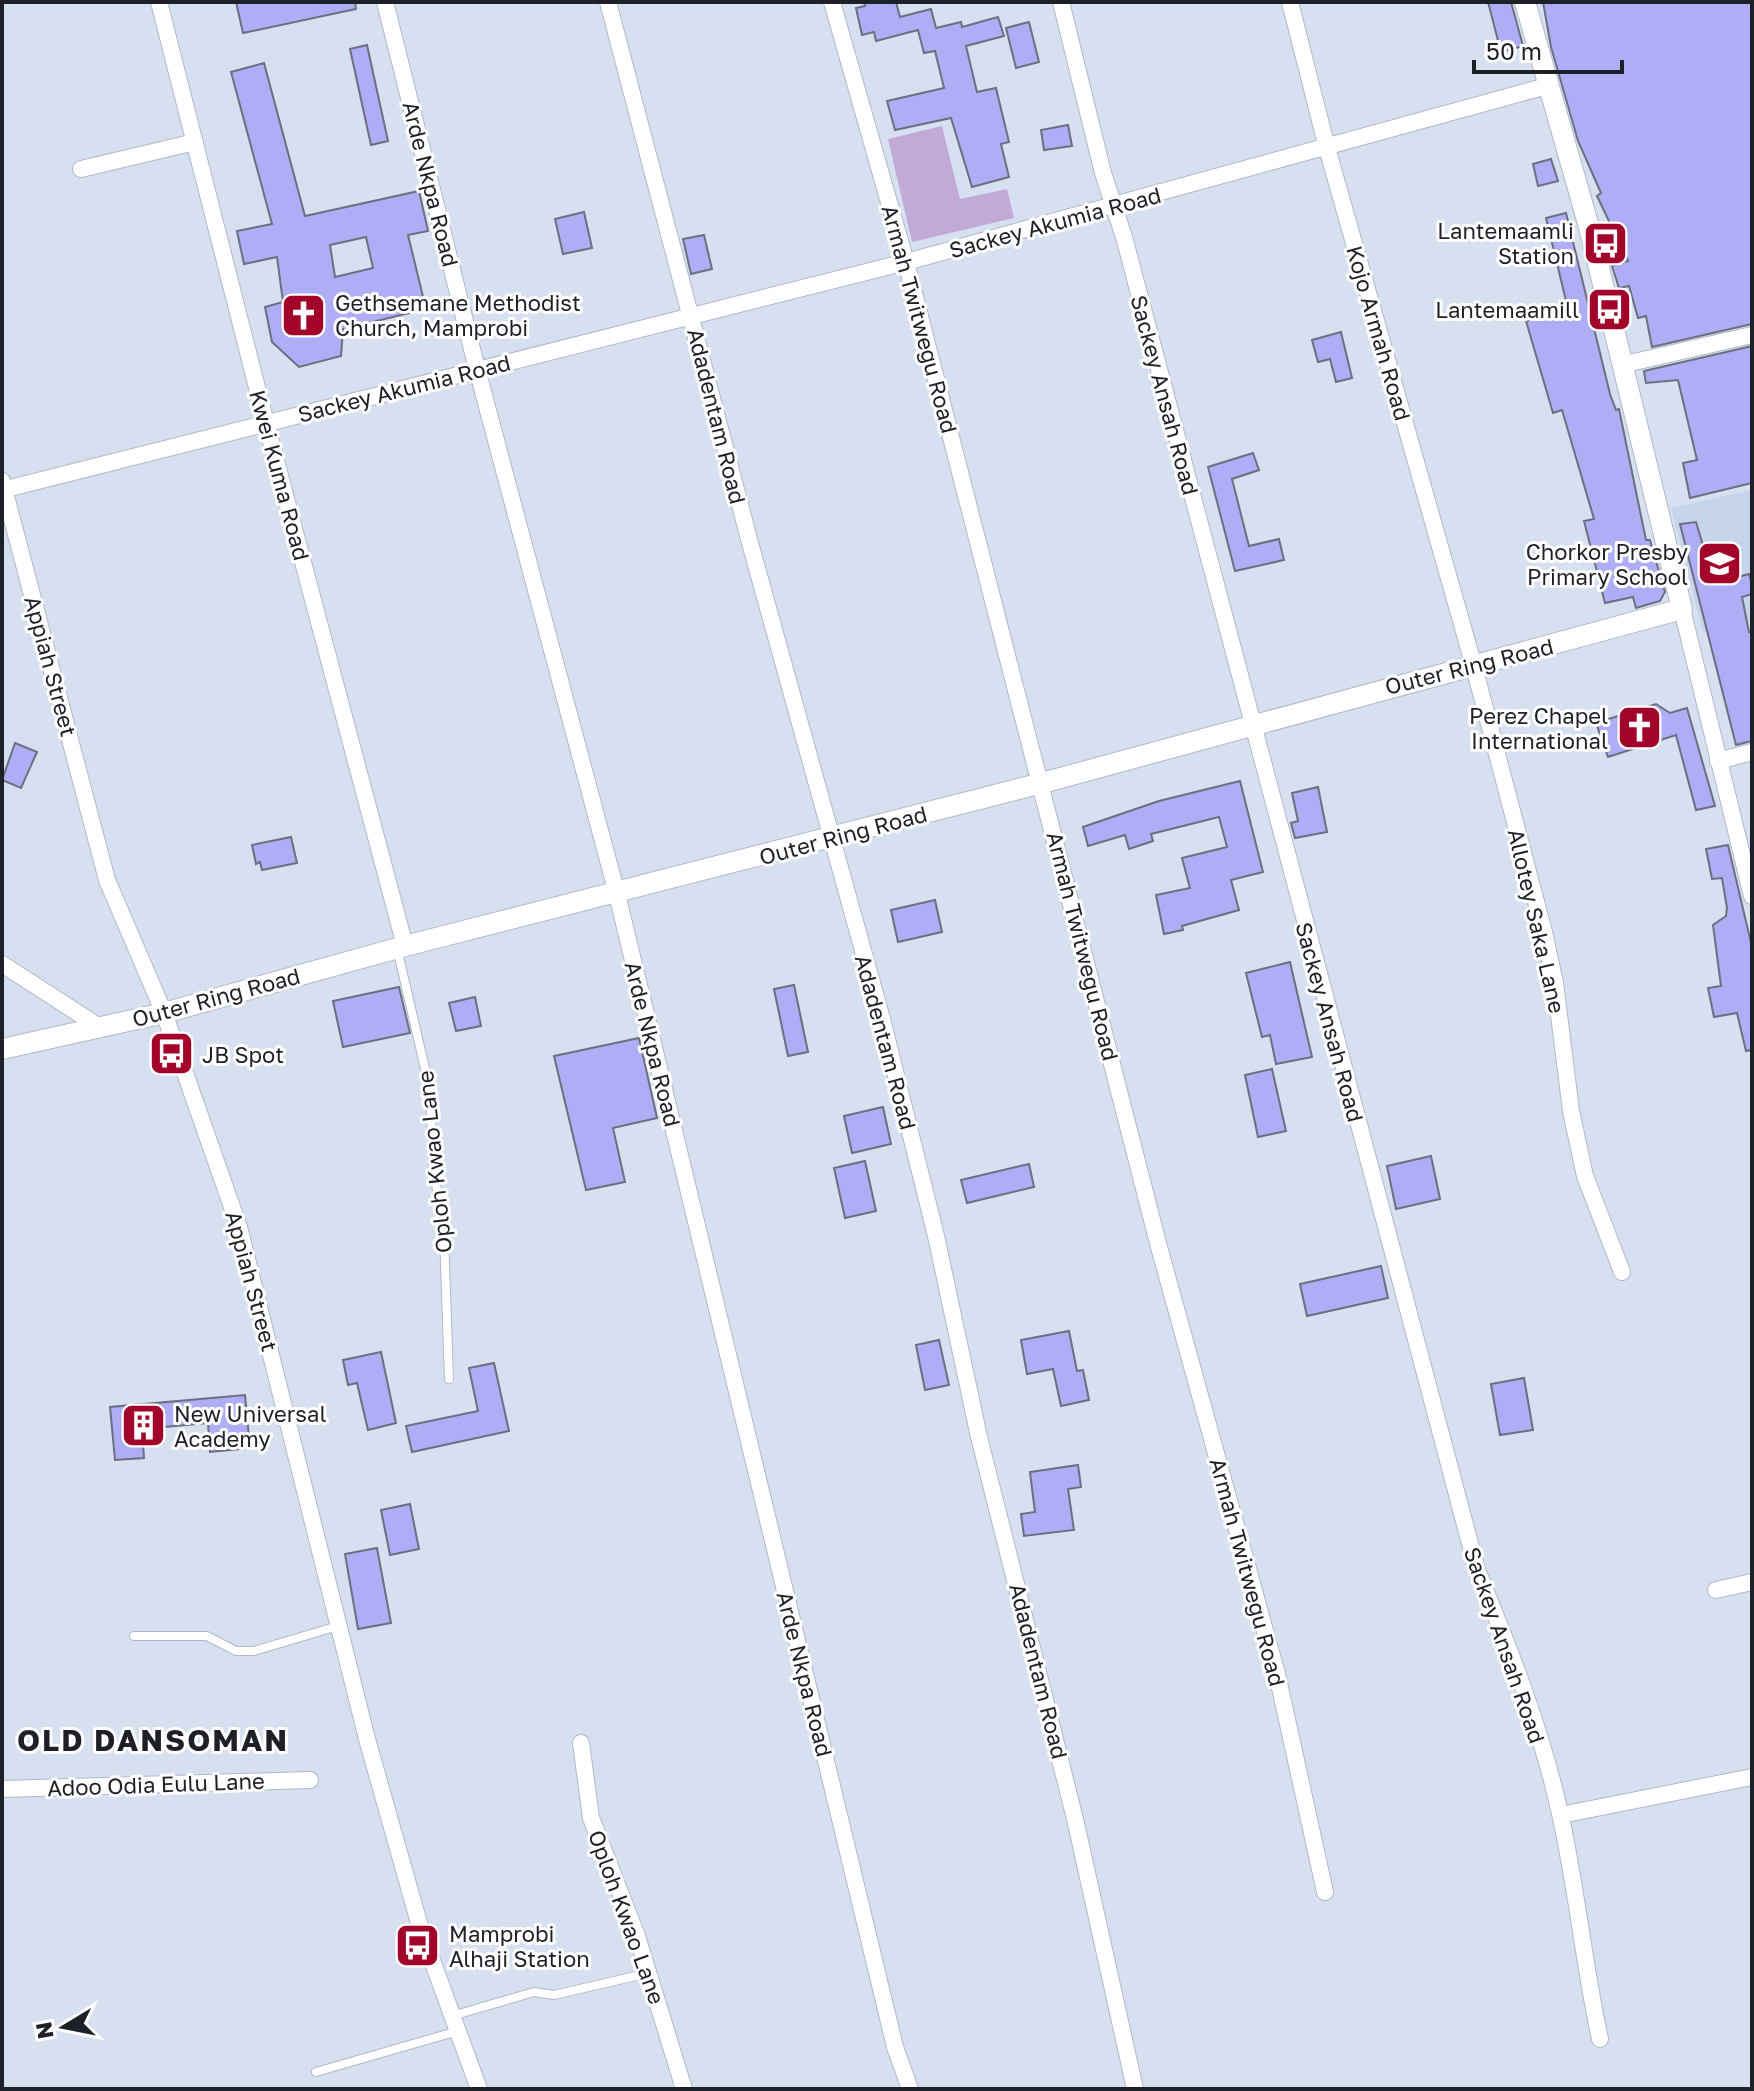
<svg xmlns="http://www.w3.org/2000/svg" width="1754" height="2091" font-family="'Golos Text',sans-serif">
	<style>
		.built { fill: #c6d4eb }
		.green { fill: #c2aad7 }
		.building { fill: #afadf6; stroke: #6e6e7e; stroke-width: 2; fill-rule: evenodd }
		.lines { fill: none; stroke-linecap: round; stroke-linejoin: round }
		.service-casing { stroke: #afb9c9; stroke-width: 10 }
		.minor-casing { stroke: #afb9c9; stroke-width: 18 }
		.tertiary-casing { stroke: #afb9c9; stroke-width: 22 }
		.service { stroke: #fff; stroke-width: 8 }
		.minor { stroke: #fff; stroke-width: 16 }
		.tertiary { stroke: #fff; stroke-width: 20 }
		.labels { text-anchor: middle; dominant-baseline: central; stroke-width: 6; stroke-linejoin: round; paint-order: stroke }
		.street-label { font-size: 22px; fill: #1d2026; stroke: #fff }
		.poi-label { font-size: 22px; fill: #1d2026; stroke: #fff; text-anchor: end }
		.district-label { font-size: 30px; font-weight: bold; letter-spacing: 2px; fill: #1d2026; stroke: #fff }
	</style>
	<rect width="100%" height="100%" fill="#d7e0f1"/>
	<!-- built -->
	<path class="built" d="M 1752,490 L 1752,620 L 1703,632 L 1671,508 Z"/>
	<!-- green -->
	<path class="green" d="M 942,126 L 960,199 L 1007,189 L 1014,218 L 912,242 L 888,139 Z"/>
	<!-- building -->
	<path class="building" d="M 236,2 L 355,2 L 356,9 L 243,33 Z
		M 864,2 L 896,2 L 900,17 L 931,9 L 936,28 L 961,22 L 962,27 L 998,17 L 1004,36 L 966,46 L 977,92 L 996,88 L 1009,142 L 1001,144 L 1009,177 L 972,187 L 951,118 L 895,130 L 887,101 L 944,88 L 935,51 L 924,53 L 918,30 L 876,41 L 874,32 L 862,35 L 856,8 L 865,6 Z
		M 1488,2 L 1511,2 L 1523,46 L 1501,52 Z
		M 1543,2 L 1752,2 L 1752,324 L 1652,347 L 1646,316 L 1638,318 L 1629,286 L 1619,288 L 1612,266 L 1628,261 L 1597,196 L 1601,193 L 1578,141 L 1551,47 Z
		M 1029,22 L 1039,62 L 1016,68 L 1006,28 Z
		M 367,45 L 388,141 L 371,145 L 350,49 Z
		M 264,63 L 305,216 L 419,191 L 428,231 L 408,235 L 426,309 L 343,329 L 341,356 L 299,367 L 272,342 L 265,307 L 283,302 L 277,257 L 244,264 L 237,231 L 272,224 L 231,72 ZM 366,237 L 373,268 L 335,277 L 330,245 Z
		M 1068,125 L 1072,146 L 1044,150 L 1041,130 Z
		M 1551,159 L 1558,181 L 1538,186 L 1533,164 Z
		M 584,212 L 592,248 L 563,254 L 555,219 Z
		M 1566,213 L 1610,394 L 1616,410 L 1619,409 L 1646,540 L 1650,540 L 1665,592 L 1660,601 L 1636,608 L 1633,597 L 1605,603 L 1584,521 L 1594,519 L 1562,410 L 1553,413 L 1526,321 L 1568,309 L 1546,218 Z
		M 704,235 L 712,269 L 691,274 L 683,239 Z
		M 1341,332 L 1352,378 L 1336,382 L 1330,359 L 1318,362 L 1312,340 Z
		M 1752,346 L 1752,483 L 1690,498 L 1683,463 L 1697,460 L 1678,380 L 1646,383 L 1644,371 Z
		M 1253,453 L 1259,470 L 1232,479 L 1249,546 L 1279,539 L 1284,560 L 1235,571 L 1208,467 Z
		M 1696,522 L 1714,583 L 1749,574 L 1752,585 L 1752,594 L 1742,597 L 1749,632 L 1752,632 L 1752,741 L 1736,745 L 1680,524 Z
		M 1656,704 L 1670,713 L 1687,708 L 1715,806 L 1696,810 L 1676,735 L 1608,757 L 1596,723 Z
		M 15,743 L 37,752 L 21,788 L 2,780 Z
		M 1240,781 L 1263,872 L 1231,880 L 1239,910 L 1182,926 L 1183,930 L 1164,934 L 1156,895 L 1190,888 L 1182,858 L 1227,847 L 1219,817 L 1151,834 L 1153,841 L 1129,849 L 1125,835 L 1088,846 L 1083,827 L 1159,801 Z
		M 1318,787 L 1327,832 L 1295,838 L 1291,823 L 1298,821 L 1292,793 Z
		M 291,837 L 297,863 L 262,870 L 260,862 L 256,864 L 252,845 Z
		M 1728,845 L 1752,947 L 1752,1050 L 1746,1051 L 1737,1013 L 1714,1017 L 1708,988 L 1721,986 L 1713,925 L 1726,916 L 1727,908 L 1722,878 L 1712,879 L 1706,849 Z
		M 935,900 L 942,932 L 898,942 L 891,910 Z
		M 1290,962 L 1312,1057 L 1276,1064 L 1270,1035 L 1262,1037 L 1246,973 Z
		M 794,985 L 808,1052 L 788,1056 L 774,989 Z
		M 399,987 L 410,1033 L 343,1047 L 333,1001 Z
		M 475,997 L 481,1026 L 456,1031 L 449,1003 Z
		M 639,1038 L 657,1118 L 613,1128 L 625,1182 L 586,1190 L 554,1056 Z
		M 1272,1069 L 1286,1131 L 1258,1137 L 1245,1075 Z
		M 883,1107 L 891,1144 L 852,1153 L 844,1116 Z
		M 1431,1156 L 1440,1199 L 1396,1209 L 1387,1166 Z
		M 865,1161 L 876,1211 L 845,1218 L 834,1168 Z
		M 1029,1164 L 1034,1187 L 967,1203 L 961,1180 Z
		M 1381,1266 L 1388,1298 L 1307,1316 L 1300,1284 Z
		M 1069,1331 L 1077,1371 L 1083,1370 L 1089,1400 L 1061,1406 L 1053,1369 L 1027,1374 L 1021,1340 Z
		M 939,1340 L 949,1385 L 925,1390 L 916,1345 Z
		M 381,1352 L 396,1423 L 368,1430 L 357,1383 L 348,1385 L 343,1360 Z
		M 494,1363 L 509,1431 L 412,1452 L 406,1426 L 478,1411 L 469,1368 Z
		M 1524,1378 L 1533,1430 L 1500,1435 L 1491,1384 Z
		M 245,1395 L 250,1448 L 210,1452 L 208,1423 L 142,1429 L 144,1458 L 115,1460 L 110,1407 Z
		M 1078,1465 L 1081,1487 L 1068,1489 L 1074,1530 L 1024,1536 L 1021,1514 L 1035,1512 L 1030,1472 Z
		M 410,1504 L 419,1549 L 390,1555 L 381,1510 Z
		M 377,1548 L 391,1623 L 358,1629 L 345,1554 Z"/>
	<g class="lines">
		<defs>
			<path id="service" d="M 397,948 L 430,1090 L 433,1165 L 444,1235 L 449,1379
				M 134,1636 L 207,1636 L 236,1651 L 254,1651 L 338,1626
				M 452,2016 L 534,1992 L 554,1995 L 649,1973
				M 316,2072 L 458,2031"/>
			<path id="minor" d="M 159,2 L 266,423 L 405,946
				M 385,2 L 477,369 L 617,894 L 895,2047 L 910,2089
				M 608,2 L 750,543 L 882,1019 L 936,1236 L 979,1437 L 1075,1819 L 1135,2089
				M 832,2 L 906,262 L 1159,1247 L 1277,1674 L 1325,1892
				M 1061,2 L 1103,173 L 1124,237 L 1477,1570 C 1510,1649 1543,1734 1561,1818 C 1577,1891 1584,1966 1600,2039
				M 1290,2 L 1327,148 L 1473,663 L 1544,932 L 1555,983 L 1571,1111 L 1585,1176 L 1622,1272
				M 81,169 L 195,142
				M 1621,365 L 1752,335
				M 2,481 L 107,880 L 164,1013 L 239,1227 L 367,1739 L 421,1930 L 479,2089
				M 2,490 L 906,262 L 1547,86
				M 1682,609 L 1752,896
				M 1718,761 L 1752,752
				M 2,964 L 98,1026
				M 1716,1590 L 1752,1582
				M 581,1743 L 591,1818 L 637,1936 L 684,2089
				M 2,1789 L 310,1780
				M 1561,1815 L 1752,1777"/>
			<path id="tertiary" d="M 2,1049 L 164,1013 L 405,946 L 1042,783 L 1682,609 L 1589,227 L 1525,2"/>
		</defs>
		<!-- service casing -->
		<use href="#service" class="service-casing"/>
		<!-- minor casing -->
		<use href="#minor" class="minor-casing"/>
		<!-- tertiary casing -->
		<use href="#tertiary" class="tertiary-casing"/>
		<!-- service -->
		<use href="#service" class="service"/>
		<!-- minor -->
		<use href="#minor" class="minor"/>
		<!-- tertiary -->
		<use href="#tertiary" class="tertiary"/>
	</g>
	<!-- icons -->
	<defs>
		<symbol id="bus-square" viewBox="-11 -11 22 22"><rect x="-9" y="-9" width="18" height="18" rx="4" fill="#a3042a" stroke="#fff"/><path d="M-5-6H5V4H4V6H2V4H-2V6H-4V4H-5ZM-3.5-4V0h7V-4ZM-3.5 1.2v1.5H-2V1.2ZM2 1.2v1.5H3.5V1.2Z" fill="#fff"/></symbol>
		<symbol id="church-square" viewBox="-11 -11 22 22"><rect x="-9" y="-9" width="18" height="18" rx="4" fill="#a3042a" stroke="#fff"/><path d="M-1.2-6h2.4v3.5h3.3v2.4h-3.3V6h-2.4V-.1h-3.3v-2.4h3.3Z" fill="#fff"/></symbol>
		<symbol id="school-square" viewBox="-11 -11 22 22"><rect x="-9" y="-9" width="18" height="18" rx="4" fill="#a3042a" stroke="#fff"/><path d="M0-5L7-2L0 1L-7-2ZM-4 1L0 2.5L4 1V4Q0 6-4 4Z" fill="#fff"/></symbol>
		<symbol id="building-square" viewBox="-11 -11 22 22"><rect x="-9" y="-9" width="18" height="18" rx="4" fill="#a3042a" stroke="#fff"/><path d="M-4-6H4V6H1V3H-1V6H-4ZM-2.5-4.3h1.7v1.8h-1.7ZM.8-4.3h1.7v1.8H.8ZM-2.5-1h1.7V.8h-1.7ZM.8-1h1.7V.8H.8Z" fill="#fff"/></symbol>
	</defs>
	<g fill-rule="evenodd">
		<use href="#bus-square" x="1580" y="218" width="51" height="51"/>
		<use href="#bus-square" x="1584" y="284" width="51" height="51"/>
		<use href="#church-square" x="278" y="290" width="51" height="51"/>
		<use href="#school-square" x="1694" y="538" width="51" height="51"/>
		<use href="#church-square" x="1614" y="702" width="51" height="51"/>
		<use href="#bus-square" x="146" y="1028" width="51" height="51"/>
		<use href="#building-square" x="118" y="1400" width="51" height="51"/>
		<use href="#bus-square" x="392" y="1920" width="51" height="51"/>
	</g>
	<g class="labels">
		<!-- street labels -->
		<g class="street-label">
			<text transform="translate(431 184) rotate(76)">Arde Nkpa Road</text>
			<text transform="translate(1055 222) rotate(-15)">Sackey Akumia Road</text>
			<text transform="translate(920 319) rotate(75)">Armah Twitwegu Road</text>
			<text transform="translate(1379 333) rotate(74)">Kojo Armah Road</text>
			<text transform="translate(404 388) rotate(-14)">Sackey Akumia Road</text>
			<text transform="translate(1165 395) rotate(75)">Sackey Ansah Road</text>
			<text transform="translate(717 416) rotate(76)">Adadentam Road</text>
			<text transform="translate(280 475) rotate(75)">Kwei Kuma Road</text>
			<text transform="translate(51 666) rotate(75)">Appiah Street</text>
			<text transform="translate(1469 666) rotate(-14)">Outer Ring Road</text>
			<text transform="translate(843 835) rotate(-15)">Outer Ring Road</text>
			<text transform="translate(1537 921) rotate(77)">Allotey Saka Lane</text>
			<text transform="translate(1083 946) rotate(76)">Armah Twitwegu Road</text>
			<text transform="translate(216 997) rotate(-15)">Outer Ring Road</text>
			<text transform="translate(1330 1022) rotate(75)">Sackey Ansah Road</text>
			<text transform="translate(886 1042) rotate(75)">Adadentam Road</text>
			<text transform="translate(653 1044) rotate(76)">Arde Nkpa Road</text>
			<text transform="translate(434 1162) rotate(-96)">Oploh Kwao Lane</text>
			<text transform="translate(252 1281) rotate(75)">Appiah Street</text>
			<text transform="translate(1248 1572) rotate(75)">Armah Twitwegu Road</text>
			<text transform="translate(1505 1645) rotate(71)">Sackey Ansah Road</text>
			<text transform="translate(1039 1671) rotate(76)">Adadentam Road</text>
			<text transform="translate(805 1674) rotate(76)">Arde Nkpa Road</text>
			<text transform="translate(156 1784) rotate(-2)">Adoo Odia Eulu Lane</text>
			<text transform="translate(627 1917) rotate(70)">Oploh Kwao Lane</text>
		</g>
		<!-- poi labels -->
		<g class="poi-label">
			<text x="1574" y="230">Lantemaamli<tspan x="1574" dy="25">Station</tspan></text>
			<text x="335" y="302" text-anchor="start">Gethsemane Methodist<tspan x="335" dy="25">Church, Mamprobi</tspan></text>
			<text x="1579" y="309">Lantemaamill</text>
			<text x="1688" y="551">Chorkor Presby<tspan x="1688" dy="25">Primary School</tspan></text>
			<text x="1608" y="715">Perez Chapel<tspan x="1608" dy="25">International</tspan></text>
			<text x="202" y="1054" text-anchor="start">JB Spot</text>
			<text x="174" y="1413" text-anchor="start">New Universal<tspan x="174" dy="25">Academy</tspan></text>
			<text x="449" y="1933" text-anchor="start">Mamprobi<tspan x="449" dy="25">Alhaji Station</tspan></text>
		</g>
		<!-- district labels -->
		<g class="district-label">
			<text x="153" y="1740">OLD DANSOMAN</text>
		</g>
	</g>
	<!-- border -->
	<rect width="1754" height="2091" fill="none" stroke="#1d2026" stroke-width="8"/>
	<!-- north arrow -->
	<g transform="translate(64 2027) rotate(260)" stroke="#ffffff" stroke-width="6" paint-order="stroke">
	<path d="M0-6L14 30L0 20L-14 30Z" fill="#1d2026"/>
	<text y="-12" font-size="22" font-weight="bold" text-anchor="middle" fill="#1d2026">N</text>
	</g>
	<!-- scale -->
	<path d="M1474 60v12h148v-12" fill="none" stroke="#1d2026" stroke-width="4"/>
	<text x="1486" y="60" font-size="24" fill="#1d2026" stroke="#ffffff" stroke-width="6" paint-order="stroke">50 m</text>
</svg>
